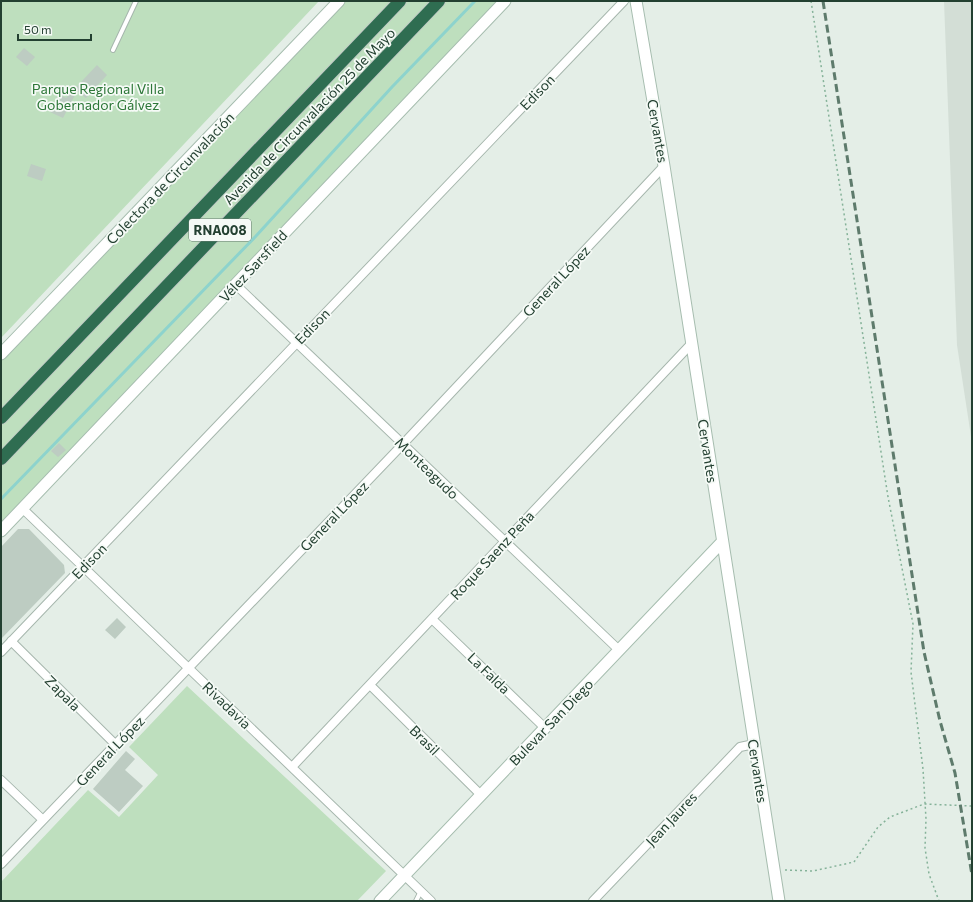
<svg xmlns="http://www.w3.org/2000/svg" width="973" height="902" font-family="Commissioner,sans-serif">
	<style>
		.built { fill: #d3ded6 }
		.green { fill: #bedfbe }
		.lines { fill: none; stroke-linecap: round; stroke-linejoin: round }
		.stream { stroke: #8dd3cd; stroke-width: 3 }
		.building { fill: #bdccc2 }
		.lane-casing { stroke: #a6b6ad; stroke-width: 6 }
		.street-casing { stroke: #a6b6ad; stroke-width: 10 }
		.secondary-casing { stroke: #a6bdaf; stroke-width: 13 }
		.highway-casing { stroke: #c1cac5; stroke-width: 14 }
		.path { stroke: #85b299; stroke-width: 1.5; stroke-dasharray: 2 3; stroke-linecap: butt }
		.lane { stroke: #fff; stroke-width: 4 }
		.street { stroke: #fff; stroke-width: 8 }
		.secondary { stroke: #fff; stroke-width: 11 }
		.highway { stroke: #2f6d51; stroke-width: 12 }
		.rail { stroke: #5e7b6c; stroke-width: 3; stroke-dasharray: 8 4; stroke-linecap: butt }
		.labels { text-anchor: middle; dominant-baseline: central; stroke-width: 3.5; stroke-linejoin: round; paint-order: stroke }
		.shield { fill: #f5faf6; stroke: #62786c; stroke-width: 1 }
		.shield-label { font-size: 13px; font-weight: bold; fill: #234031 }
		.park-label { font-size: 14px; fill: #2d7738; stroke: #f5faf6 }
		.street-label { font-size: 14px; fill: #234031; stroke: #f5faf6 }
	</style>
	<rect width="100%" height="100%" fill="#e4eee7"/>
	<!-- built -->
	<path class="built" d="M 944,1 L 972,1 L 972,443 L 957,345 Z"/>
	<!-- green -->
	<path class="green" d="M 1,1 L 319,1 L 1,338 Z
		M 339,1 L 505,1 L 1,531 L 1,354 Z
		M 187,686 L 386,871 L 357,901 L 3,901 L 1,899 L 1,882 L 88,790 L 119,817 L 158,775 L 129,747 Z"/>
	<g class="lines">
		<!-- stream -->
		<path class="stream" d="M 1,499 L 256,236 L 392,87 L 475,1"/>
	</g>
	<!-- building -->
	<path class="building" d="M 24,48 L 35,57 L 27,66 L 16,57 Z
		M 97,65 L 107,75 L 86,98 L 77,91 L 63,118 L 50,112 L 59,94 L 66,98 Z
		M 31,164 L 46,169 L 42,181 L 27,176 Z
		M 59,443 L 66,450 L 58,457 L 51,451 Z
		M 18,529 L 29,529 L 64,565 L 65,573 L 1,639 L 1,547 Z
		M 117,618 L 126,627 L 115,639 L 105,630 Z
		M 126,751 L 135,759 L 125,770 L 143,786 L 119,812 L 93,789 Z"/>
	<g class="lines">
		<defs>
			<path id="lane" d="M 113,50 L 136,1
				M 416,901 L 421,891"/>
			<path id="street" d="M 236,285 L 619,650
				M 23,509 L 431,901
				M 432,619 L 545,728
				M 11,641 L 116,745
				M 1,652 L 624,1
				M 370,685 L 481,795
				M 292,767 L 692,343
				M 1,780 L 43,820
				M 1,864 L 403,444 L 664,166
				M 593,901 L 740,747 L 754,744"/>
			<path id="secondary" d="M 636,1 L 664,166 L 779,901
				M 1,354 L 339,1
				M 1,531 L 505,1
				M 380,901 L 722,542"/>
			<path id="highway" d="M 1,418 L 400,1
				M 1,459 L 439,1"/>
		</defs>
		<!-- lane casing -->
		<use href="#lane" class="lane-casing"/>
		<!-- street casing -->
		<use href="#street" class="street-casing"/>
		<!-- secondary casing -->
		<use href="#secondary" class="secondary-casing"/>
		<!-- highway casing -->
		<use href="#highway" class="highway-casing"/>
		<!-- path -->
		<path class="path" d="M 811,1 L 888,497 L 913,624 L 911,672 L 923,769 L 926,819 L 925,848 L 929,874 L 939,901
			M 785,870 L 813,871 L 854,862 L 878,827 L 890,817 L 924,804 L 972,806"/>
		<!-- lane -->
		<use href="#lane" class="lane"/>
		<!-- street -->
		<use href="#street" class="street"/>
		<!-- secondary -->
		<use href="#secondary" class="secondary"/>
		<!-- highway -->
		<use href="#highway" class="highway"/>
		<!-- rail -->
		<path class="rail" d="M 823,1 L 924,652 L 940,721 L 955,773 L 972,875"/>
	</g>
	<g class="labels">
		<!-- shield labels -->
		<rect class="shield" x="189" y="219" width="62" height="22" rx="3"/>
		<g class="shield-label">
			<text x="220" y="230">RNA008</text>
		</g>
		<!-- park labels -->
		<g class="park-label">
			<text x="98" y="88">Parque Regional Villa<tspan x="98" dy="16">Gobernador Gálvez</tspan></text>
		</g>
		<!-- street labels -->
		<g class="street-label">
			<text transform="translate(537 92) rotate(-46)">Edison</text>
			<text transform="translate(309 116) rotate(-46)">Avenida de Circunvalación 25 de Mayo</text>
			<text transform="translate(658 131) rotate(80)">Cervantes</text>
			<text transform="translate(170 178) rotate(-46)">Colectora de Circunvalación</text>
			<text transform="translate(253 266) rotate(-47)">Vélez Sarsfield</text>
			<text transform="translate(556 281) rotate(-47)">General López</text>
			<text transform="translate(312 326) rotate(-46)">Edison</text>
			<text transform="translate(708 451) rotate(81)">Cervantes</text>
			<text transform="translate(427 468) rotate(44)">Monteagudo</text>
			<text transform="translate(334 516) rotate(-46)">General López</text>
			<text transform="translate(492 555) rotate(-47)">Roque Saenz Peña</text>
			<text transform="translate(89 561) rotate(-46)">Edison</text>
			<text transform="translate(489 673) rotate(44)">La Falda</text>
			<text transform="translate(63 693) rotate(45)">Zapala</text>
			<text transform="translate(227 705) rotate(44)">Rivadavia</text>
			<text transform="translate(551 722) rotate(-46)">Bulevar San Diego</text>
			<text transform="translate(425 740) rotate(45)">Brasil</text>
			<text transform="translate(110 751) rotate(-46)">General López</text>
			<text transform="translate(758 771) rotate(81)">Cervantes</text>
			<text transform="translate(671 819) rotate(-47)">Jean Jaures</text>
		</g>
	</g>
	<!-- border -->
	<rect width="973" height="902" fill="none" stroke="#234031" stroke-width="4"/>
	<!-- scale -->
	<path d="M18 34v6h73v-6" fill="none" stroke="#234031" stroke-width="2"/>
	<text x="24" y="34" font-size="12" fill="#234031" stroke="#f5faf6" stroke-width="3" paint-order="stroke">50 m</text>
</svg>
